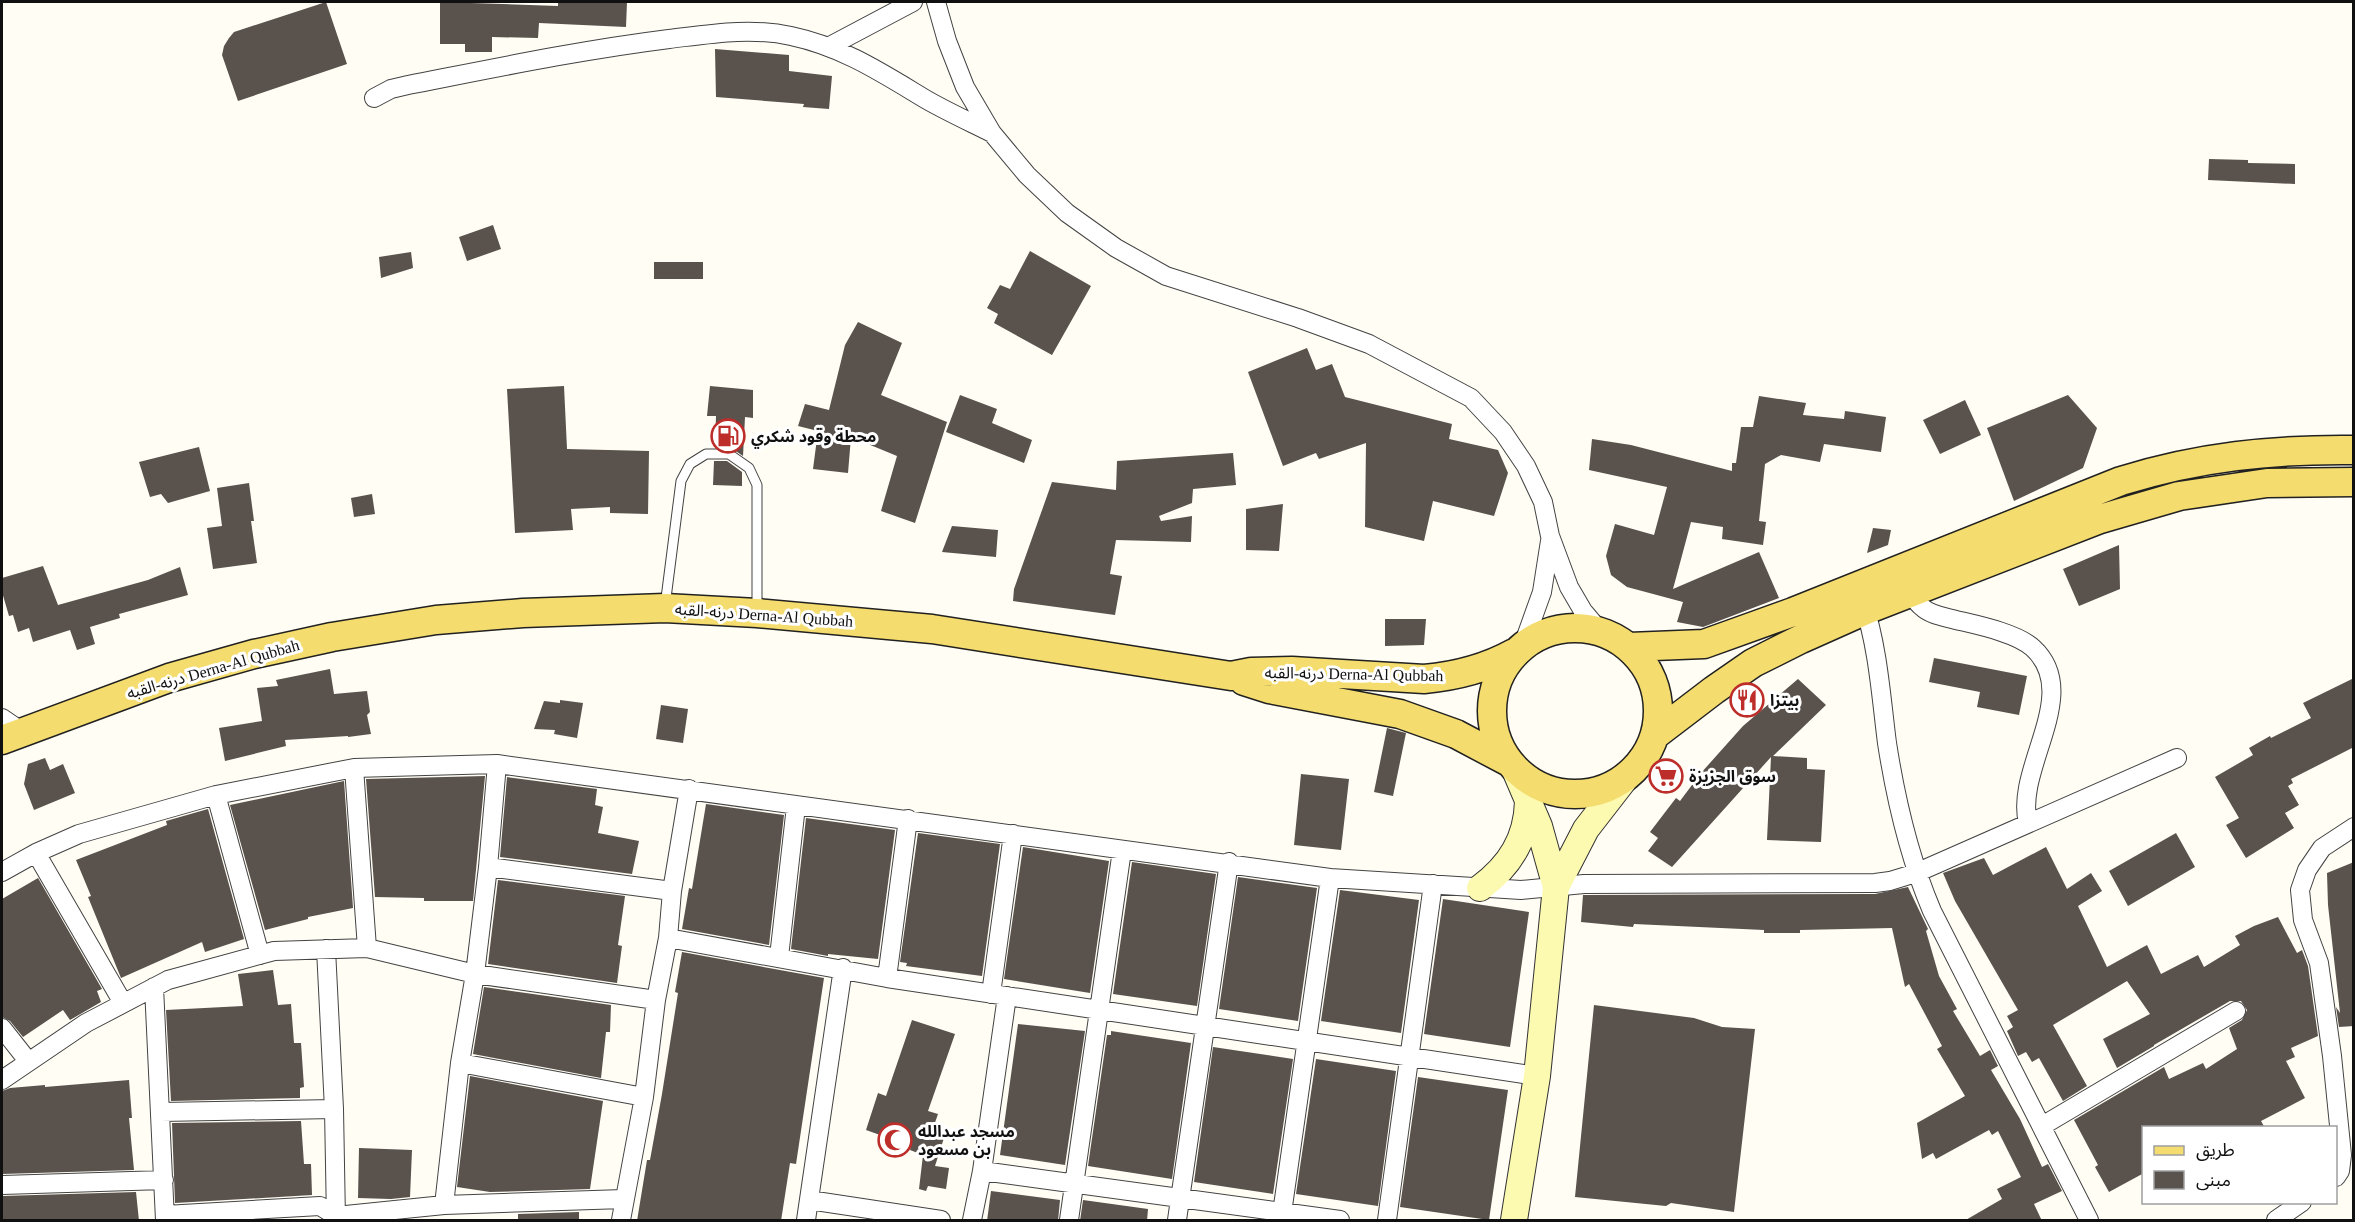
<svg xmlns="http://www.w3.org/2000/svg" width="2355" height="1222" font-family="'Times New Roman','Noto Sans Arabic',serif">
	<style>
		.building { fill: #59524d }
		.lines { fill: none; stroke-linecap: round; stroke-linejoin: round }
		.service-casing { stroke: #434343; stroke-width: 11 }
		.minor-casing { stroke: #434343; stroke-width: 20 }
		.secondary-casing { stroke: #323232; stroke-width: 28 }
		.primary-casing { stroke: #212121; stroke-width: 31 }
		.service { stroke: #fff; stroke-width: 9 }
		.minor { stroke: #fff; stroke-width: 18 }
		.secondary { stroke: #fcf9b1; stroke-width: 26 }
		.primary { stroke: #f4dc6e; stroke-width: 28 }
		.labels { text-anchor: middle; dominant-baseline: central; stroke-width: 6; stroke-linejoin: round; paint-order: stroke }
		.poi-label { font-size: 16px; font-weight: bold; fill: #101010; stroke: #fff; text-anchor: start }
		.street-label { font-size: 16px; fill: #101010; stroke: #fff }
	</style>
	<rect width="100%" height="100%" fill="#fffdf4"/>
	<!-- building -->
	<path class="building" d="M 326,2 L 347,64 L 238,101 L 222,55 L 224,46 L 229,38 L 234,32 Z
		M 440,2 L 558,6 L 558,2 L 627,2 L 626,27 L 539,23 L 538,38 L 492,37 L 492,52 L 465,52 L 465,44 L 440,44 Z
		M 715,49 L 789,55 L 789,71 L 832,76 L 829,109 L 803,107 L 804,104 L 716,97 Z
		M 2209,159 L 2248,160 L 2248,163 L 2295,164 L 2295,184 L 2208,180 Z
		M 493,225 L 501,249 L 467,261 L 459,237 Z
		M 1030,251 L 1091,286 L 1052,355 L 994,323 L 998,314 L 987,308 L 1000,285 L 1010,289 Z
		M 411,252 L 413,268 L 381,278 L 379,257 Z
		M 654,262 L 703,262 L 703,279 L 654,279 Z
		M 858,322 L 902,343 L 881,395 L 947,422 L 915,523 L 881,511 L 897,456 L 851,437 L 848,473 L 813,469 L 818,431 L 798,426 L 805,404 L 829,410 L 845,345 Z
		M 1307,348 L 1316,370 L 1332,364 L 1345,397 L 1452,424 L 1449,439 L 1498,450 L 1508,473 L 1494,516 L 1433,501 L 1424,541 L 1365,527 L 1366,443 L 1319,459 L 1316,453 L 1283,466 L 1248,372 Z
		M 564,386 L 567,449 L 649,451 L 648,514 L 610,513 L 610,507 L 571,509 L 573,530 L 515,533 L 507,389 Z
		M 710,386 L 753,390 L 753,418 L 745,417 L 743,456 L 730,447 L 715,447 L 716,416 L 707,416 Z
		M 960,395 L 997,409 L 992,423 L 1032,440 L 1024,463 L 946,432 Z
		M 2068,395 L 2097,428 L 2083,468 L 2014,501 L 1987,428 Z
		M 1759,396 L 1806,403 L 1803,415 L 1844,419 L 1845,411 L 1886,417 L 1881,452 L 1824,444 L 1820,462 L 1781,455 L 1765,464 L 1759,521 L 1766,522 L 1763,545 L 1722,539 L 1723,527 L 1691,522 L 1673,589 L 1759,552 L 1779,598 L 1703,627 L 1677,622 L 1683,602 L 1627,587 L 1611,575 L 1606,556 L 1615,524 L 1654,535 L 1667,487 L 1589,470 L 1592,439 L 1631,445 L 1732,471 L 1732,463 L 1736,463 L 1741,427 L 1753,427 Z
		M 1965,400 L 1981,435 L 1940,454 L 1923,420 Z
		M 199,447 L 210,491 L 168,503 L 161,494 L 150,497 L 139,462 Z
		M 1233,453 L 1236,485 L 1193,489 L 1192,503 L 1159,516 L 1161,521 L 1192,516 L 1191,542 L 1116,540 L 1110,574 L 1122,576 L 1115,615 L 1013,601 L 1014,589 L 1052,482 L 1116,490 L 1117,461 Z
		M 714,461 L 727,461 L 742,472 L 742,486 L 713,485 Z
		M 249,483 L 254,521 L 251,521 L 257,563 L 213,569 L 207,528 L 222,526 L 217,488 Z
		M 372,494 L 375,514 L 354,517 L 351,498 Z
		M 1283,504 L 1279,551 L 1246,550 L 1246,509 Z
		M 952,526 L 998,530 L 996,557 L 942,552 Z
		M 1873,528 L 1891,530 L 1888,545 L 1867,553 Z
		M 2119,545 L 2120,589 L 2079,606 L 2063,569 Z
		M 43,566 L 58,605 L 148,580 L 180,567 L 188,595 L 119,614 L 120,618 L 90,627 L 95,644 L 77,650 L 70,630 L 33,642 L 29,628 L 18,632 L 13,615 L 9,616 L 2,592 L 2,578 Z
		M 1385,619 L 1426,619 L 1424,645 L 1385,646 Z
		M 1934,658 L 2027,676 L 2019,715 L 1977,707 L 1980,692 L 1929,682 Z
		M 330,669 L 334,694 L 367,691 L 370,712 L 367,715 L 371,734 L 348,737 L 348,736 L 285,740 L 286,746 L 225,761 L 219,728 L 262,721 L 257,688 L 278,686 L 276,680 Z
		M 2354,678 L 2354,747 L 2291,779 L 2293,783 L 2288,786 L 2299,805 L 2285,813 L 2294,828 L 2246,858 L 2226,825 L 2239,818 L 2215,777 L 2253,755 L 2249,748 L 2270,736 L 2271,738 L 2311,718 L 2303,703 Z
		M 1798,679 L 1826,705 L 1773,756 L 1807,758 L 1807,769 L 1825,770 L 1821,842 L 1767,840 L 1771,757 L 1672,867 L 1648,851 L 1658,838 L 1650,832 L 1676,798 L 1680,801 L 1701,773 L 1743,726 Z
		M 560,700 L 583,703 L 577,738 L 554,734 L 555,730 L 534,729 L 544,701 L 560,703 Z
		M 661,705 L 688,709 L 683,743 L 656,739 Z
		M 1387,728 L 1406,733 L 1393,796 L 1374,792 Z
		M 45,758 L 50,770 L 63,764 L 75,793 L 34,810 L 24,784 L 28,764 Z
		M 1301,774 L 1349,779 L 1341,850 L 1294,845 Z
		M 485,776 L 473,901 L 424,901 L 424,898 L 375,897 L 366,779 Z
		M 507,777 L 597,789 L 595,805 L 603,807 L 598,833 L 639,841 L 632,874 L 500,857 Z
		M 344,781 L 353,908 L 308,917 L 308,919 L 265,930 L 230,805 Z
		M 706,804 L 784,815 L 769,945 L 682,929 L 689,888 L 692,889 Z
		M 208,809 L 244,939 L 205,952 L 202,942 L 121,978 L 88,897 L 91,896 L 76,860 L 167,825 L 166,821 Z
		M 806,818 L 895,830 L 878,959 L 828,954 L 828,956 L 791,949 Z
		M 918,833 L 1000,844 L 982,976 L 906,966 L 907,963 L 900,962 Z
		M 2176,833 L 2195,867 L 2128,906 L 2109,871 Z
		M 1023,847 L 1109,861 L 1090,993 L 1004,979 Z
		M 2046,847 L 2067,889 L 2091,873 L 2102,891 L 2078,906 L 2107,967 L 2147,945 L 2161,974 L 2198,955 L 2204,967 L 2240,945 L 2235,936 L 2254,926 L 2278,917 L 2297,953 L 2302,950 L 2308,966 L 2318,1036 L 2291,1048 L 2295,1057 L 2286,1061 L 2305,1098 L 2261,1121 L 2265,1128 L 2144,1128 L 2144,1173 L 2109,1192 L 2095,1167 L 2098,1165 L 2074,1120 L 2164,1067 L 2169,1079 L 2203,1063 L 2206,1069 L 2237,1049 L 2229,1028 L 2242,1020 L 2247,1010 L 2241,1001 L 2230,1001 L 2154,1045 L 2154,1046 L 2117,1068 L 2103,1039 L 2150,1014 L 2127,981 L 2053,1025 L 2087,1086 L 2063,1101 L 2039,1058 L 2032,1062 L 2026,1052 L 2018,1056 L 2007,1031 L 2013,1027 L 2007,1016 L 2018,1010 L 1955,901 L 1943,873 L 1984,858 L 1993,875 Z
		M 1132,862 L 1216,874 L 1197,1006 L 1113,994 Z
		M 2354,862 L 2354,1026 L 2339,1027 L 2336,1007 L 2340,1013 L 2328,905 L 2327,873 Z
		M 1238,877 L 1317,888 L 1298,1021 L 1219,1009 Z
		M 38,878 L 102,989 L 97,991 L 101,1002 L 70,1020 L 63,1010 L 23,1037 L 10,1021 L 2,1017 L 2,899 Z
		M 498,880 L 625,896 L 618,945 L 622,946 L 617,983 L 488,964 Z
		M 1908,887 L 1928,929 L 1926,931 L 1939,976 L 1957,1009 L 1953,1011 L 1980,1056 L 1990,1050 L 1998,1066 L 1991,1070 L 2020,1119 L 2042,1167 L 2048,1164 L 2062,1191 L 2034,1204 L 2042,1221 L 1964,1221 L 2002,1199 L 1997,1189 L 2021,1177 L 1998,1131 L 1992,1135 L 1989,1130 L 1936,1159 L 1933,1153 L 1922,1159 L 1917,1123 L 1965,1096 L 1937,1049 L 1942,1046 L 1909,984 L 1905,987 L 1892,928 L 1800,930 L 1800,933 L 1764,933 L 1764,930 L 1634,924 L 1633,927 L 1581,922 L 1583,895 L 1875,894 Z
		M 1340,890 L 1419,900 L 1401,1033 L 1321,1021 Z
		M 1443,899 L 1529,912 L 1510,1047 L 1424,1034 Z
		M 682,952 L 824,978 L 796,1164 L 790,1163 L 781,1221 L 637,1221 L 647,1160 L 650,1160 L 662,1094 L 678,993 L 675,992 Z
		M 273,970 L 278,1005 L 291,1004 L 294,1043 L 301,1043 L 304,1087 L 300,1088 L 300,1098 L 171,1101 L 166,1010 L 243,1006 L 238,974 Z
		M 484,987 L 611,1005 L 610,1032 L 606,1032 L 601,1078 L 473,1054 Z
		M 1594,1005 L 1694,1018 L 1722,1027 L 1755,1029 L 1734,1212 L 1671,1203 L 1666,1206 L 1575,1197 Z
		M 912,1020 L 955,1034 L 928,1111 L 938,1114 L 931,1134 L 944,1138 L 935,1166 L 949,1168 L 946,1189 L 928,1186 L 926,1191 L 919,1189 L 923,1155 L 910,1150 L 911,1146 L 866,1130 L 878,1093 L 886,1096 Z
		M 1018,1024 L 1085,1031 L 1065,1165 L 1000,1155 Z
		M 1111,1031 L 1191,1043 L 1172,1179 L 1088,1166 L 1107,1035 L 1111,1035 Z
		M 1213,1047 L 1293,1059 L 1273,1194 L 1194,1182 Z
		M 1316,1059 L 1396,1071 L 1378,1206 L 1296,1194 Z
		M 470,1076 L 603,1101 L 590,1189 L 490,1192 L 457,1187 Z
		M 1418,1077 L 1508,1090 L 1489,1220 L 1400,1207 Z
		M 129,1080 L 132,1118 L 129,1118 L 134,1170 L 2,1174 L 2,1091 L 10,1088 L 45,1085 L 45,1087 Z
		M 301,1121 L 304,1164 L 311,1164 L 312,1195 L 175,1203 L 172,1123 Z
		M 359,1148 L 412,1150 L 410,1197 L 391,1199 L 358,1198 Z
		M 991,1191 L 1060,1200 L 1058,1221 L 987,1221 Z
		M 136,1192 L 139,1221 L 2,1221 L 2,1196 Z
		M 1083,1200 L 1148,1209 L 1147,1221 L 1080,1221 Z
		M 579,1212 L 579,1221 L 518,1221 L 518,1214 Z"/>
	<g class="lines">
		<defs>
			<path id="service" d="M 665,606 L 681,481 L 690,464 L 706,454 L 729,454 L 749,468 L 757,485 L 757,610"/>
			<path id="minor" d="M 936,2 L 947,41 L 965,87 L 992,133 L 1027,175 L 1067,213 L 1116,248 L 1166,276 L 1298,318 L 1369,344 L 1471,398 L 1503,432 L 1526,466 L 1543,502 L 1550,536 L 1569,587 L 1583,611 L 1600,631
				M 828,47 L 913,2
				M 374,98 L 391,89 L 408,85 C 495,68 581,50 669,39 C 710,34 750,27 791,36 C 843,47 882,73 927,100 C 948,112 970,122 992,133
				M 1910,593 C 1913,597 1917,603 1922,607 C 1930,615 1945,617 1956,620 C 1977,625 2017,633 2033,648 C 2083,694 2014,768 2028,823
				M 1863,602 C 1878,647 1881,696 1887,743 C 1896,801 1909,857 1932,911 L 2089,1220
				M 1523,645 L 1542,592 L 1550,541
				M 2,718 L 21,731
				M 354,768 L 367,948
				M 216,795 L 260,955
				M 36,853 L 123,1003
				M 488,867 L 672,891
				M 2,872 L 36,853 L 79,834 L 216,795 L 354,768 L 497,764 L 1330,878 L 1521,890 L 1584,884 L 1875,883 L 1890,881 L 1916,873 L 2177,758
				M 668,938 L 887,978 L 1537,1076
				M 326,949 L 334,1109 L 336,1220
				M 779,957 L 796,806
				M 887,978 L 908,819
				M 154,987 L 165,1220
				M 991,994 L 1013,834
				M 2,1028 L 28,1061
				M 460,1063 L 644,1097
				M 2,1080 L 86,1023 L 168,980 L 274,951 L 367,948 L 475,974 L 656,1000
				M 161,1112 L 334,1109
				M 2042,1126 L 2236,1011
				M 982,1171 L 1340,1220
				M 2336,1177 L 2340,1171 L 2342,1155 L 2332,1056 L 2319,963 L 2303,920 L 2300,890 L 2307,870 L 2322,848 L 2354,827
				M 2,1185 L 164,1180
				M 809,1200 L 941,1220
				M 444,1205 L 460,1063 L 475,974 L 488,867 L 497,764
				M 165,1215 L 320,1206 L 336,1216 L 444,1205 L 624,1199
				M 621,1220 L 644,1097 L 656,1000 L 668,938 L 672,891 L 689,789
				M 806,1220 L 843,968
				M 972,1220 L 982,1171 L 1007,996
				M 1069,1220 L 1122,850
				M 1177,1220 L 1229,862
				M 1281,1220 L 1330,878
				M 1387,1220 L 1433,884
				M 2276,1220 L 2302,1202"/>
			<path id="secondary" d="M 1515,770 L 1539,826 L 1556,887
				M 1480,888 C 1510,866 1527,839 1528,801
				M 1514,1220 L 1537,1076 L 1556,887 L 1586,829 L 1624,780"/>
			<path id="primary" d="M1492 711a83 83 0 1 1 166 0a83 83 0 1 1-166 0Z
				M 1629,647 L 1704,644 L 1793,612 L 2121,481 C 2198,457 2273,449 2354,450
				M 1244,681 L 1269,689 L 1400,714 L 1456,734 L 1507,761
				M 1655,735 L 1714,690 L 1753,663 L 1801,639 L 1866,610 L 2100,519 L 2179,496 L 2267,483 L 2354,482
				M 2,740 L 169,678 L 254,654 L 332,637 L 436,620 L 523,613 L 665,608 L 757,613 L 932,629 L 1231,676 L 1251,672 L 1292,671 L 1424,679 C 1457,676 1485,669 1514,653"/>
		</defs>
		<!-- service casing -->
		<use href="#service" class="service-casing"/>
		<!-- minor casing -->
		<use href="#minor" class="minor-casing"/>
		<!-- secondary casing -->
		<use href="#secondary" class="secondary-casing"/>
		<!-- primary casing -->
		<use href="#primary" class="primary-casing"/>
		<!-- service -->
		<use href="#service" class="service"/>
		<!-- minor -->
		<use href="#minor" class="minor"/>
		<!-- secondary -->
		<use href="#secondary" class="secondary"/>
		<!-- primary -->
		<use href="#primary" class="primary"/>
	</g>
	<!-- icons -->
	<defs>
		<symbol id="fuel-ring" viewBox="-11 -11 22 22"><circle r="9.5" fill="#fff" stroke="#bd2e2b" stroke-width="1.5"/><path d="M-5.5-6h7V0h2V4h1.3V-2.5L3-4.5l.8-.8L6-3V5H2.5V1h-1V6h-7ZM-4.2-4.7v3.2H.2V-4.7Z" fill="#bd2e2b"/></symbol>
		<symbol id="restaurant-ring" viewBox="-11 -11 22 22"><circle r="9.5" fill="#fff" stroke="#bd2e2b" stroke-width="1.5"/><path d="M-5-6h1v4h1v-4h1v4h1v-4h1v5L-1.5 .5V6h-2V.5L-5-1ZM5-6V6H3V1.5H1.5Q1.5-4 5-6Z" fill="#bd2e2b"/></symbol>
		<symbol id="supermarket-ring" viewBox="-11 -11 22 22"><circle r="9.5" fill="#fff" stroke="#bd2e2b" stroke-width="1.5"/><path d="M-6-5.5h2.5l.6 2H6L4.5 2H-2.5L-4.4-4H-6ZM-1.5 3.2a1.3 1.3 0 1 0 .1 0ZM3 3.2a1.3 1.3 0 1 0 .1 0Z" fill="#bd2e2b"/></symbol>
		<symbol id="mosque-ring" viewBox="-11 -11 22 22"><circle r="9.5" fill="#fff" stroke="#bd2e2b" stroke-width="1.5"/><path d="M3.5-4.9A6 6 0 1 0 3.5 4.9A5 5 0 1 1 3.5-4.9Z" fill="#bd2e2b"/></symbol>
	</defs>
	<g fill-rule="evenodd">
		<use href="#fuel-ring" x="709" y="417" width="38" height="38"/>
		<use href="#restaurant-ring" x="1728" y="681" width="38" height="38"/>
		<use href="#supermarket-ring" x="1647" y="757" width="38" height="38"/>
		<use href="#mosque-ring" x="876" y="1121" width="38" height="38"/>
	</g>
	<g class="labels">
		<!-- poi labels -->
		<g class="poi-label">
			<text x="751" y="436">محطة وقود شكري</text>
			<text x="1770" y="700">بيتزا</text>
			<text x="1689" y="776">سوق الجزيزة</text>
			<text x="918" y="1131">مسجد عبدالله<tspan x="918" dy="18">بن مسعود</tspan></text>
		</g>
		<!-- street labels -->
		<g class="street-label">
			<text transform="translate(764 615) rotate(4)">درنه-القبه Derna-Al Qubbah</text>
			<text transform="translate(213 669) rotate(-16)">درنه-القبه Derna-Al Qubbah</text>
			<text transform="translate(1354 674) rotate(1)">درنه-القبه Derna-Al Qubbah</text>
		</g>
	</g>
	<!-- border -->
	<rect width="2355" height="1222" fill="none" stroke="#101010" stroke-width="6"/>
	<!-- legend -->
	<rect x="2142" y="1126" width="195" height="78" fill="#ffffff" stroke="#9f9f9f" stroke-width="1.5"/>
	<rect x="2154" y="1146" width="30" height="9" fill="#f4dc6e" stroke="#9f9f9f" stroke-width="1.5"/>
	<text x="2196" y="1156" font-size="18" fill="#101010">طريق</text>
	<rect x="2154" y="1171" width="30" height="18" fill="#59524d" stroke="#9f9f9f" stroke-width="1.5"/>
	<text x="2196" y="1186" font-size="18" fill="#101010">مبنى</text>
</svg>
